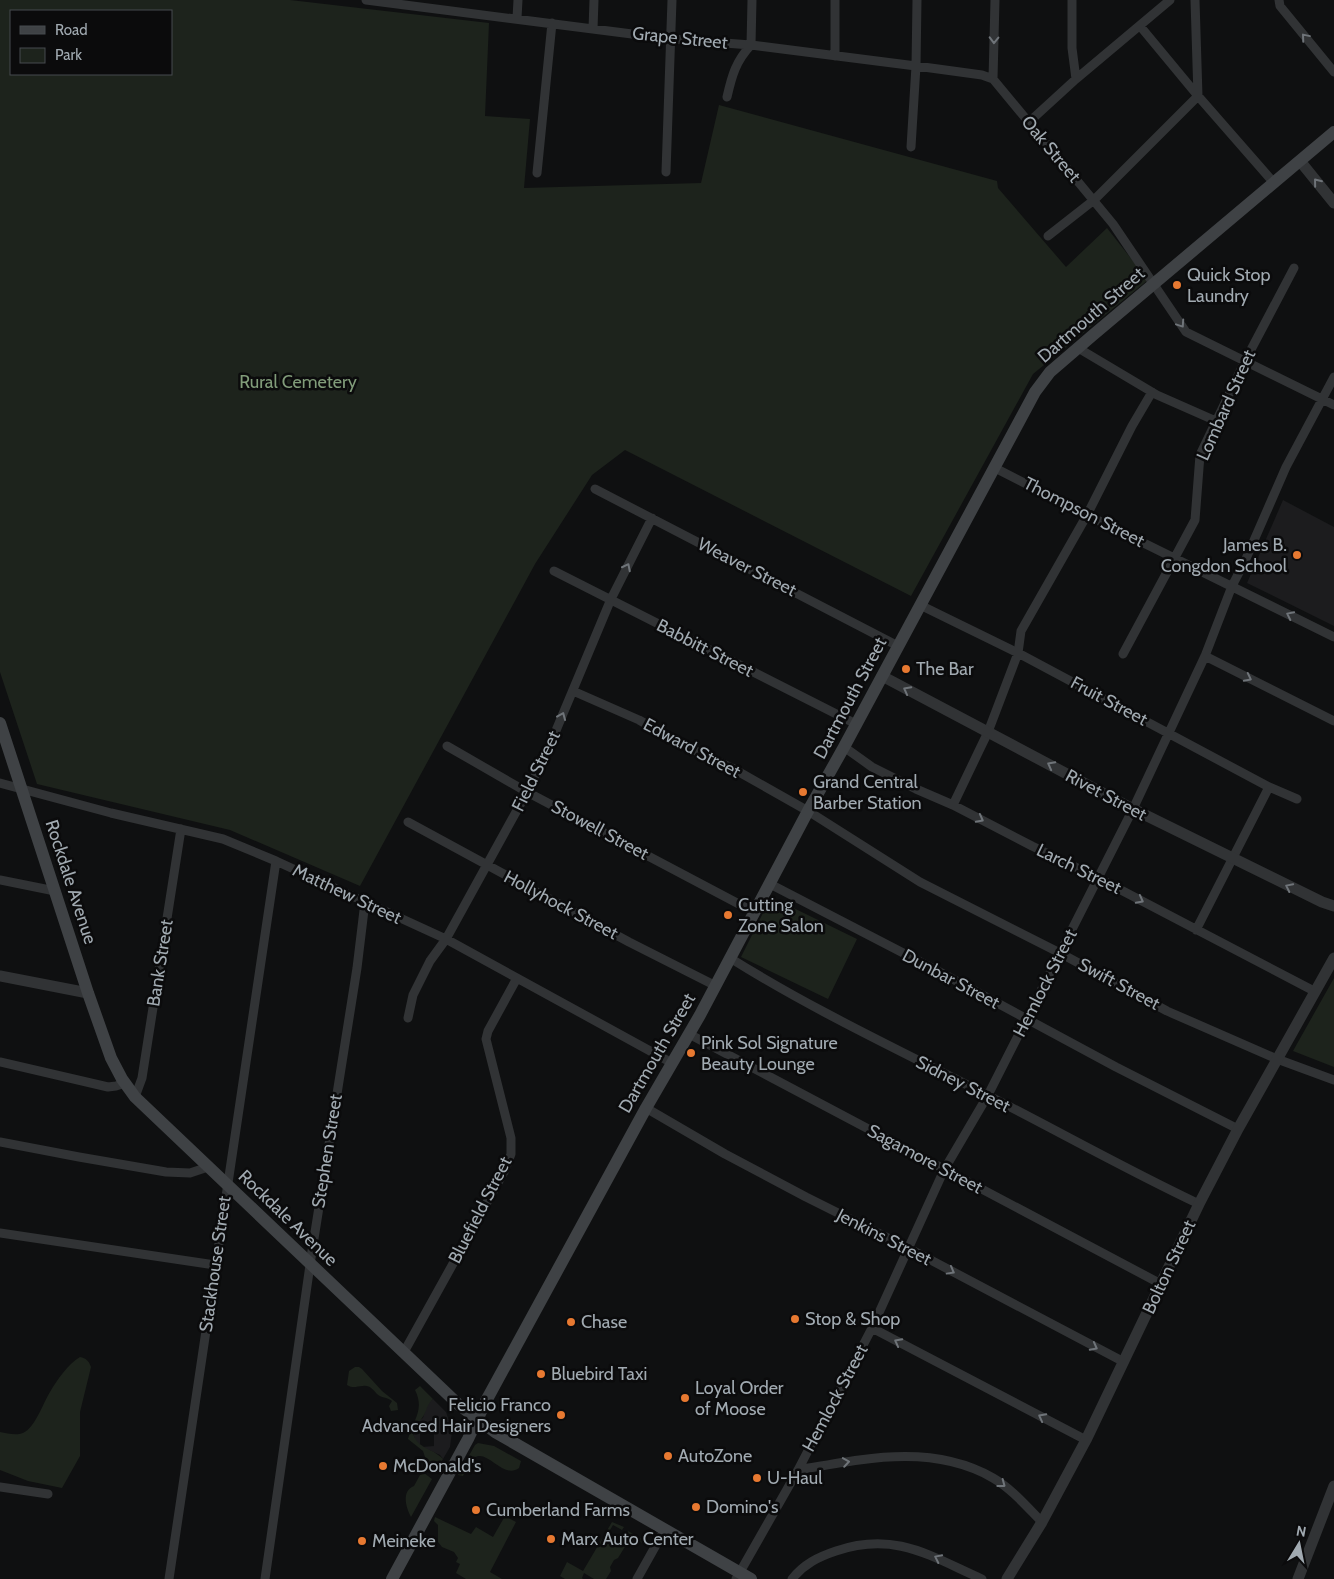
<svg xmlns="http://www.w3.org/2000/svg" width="1334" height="1579" font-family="Cabin,sans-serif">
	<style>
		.built { fill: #1c1c1e }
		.green { fill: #1d231c; fill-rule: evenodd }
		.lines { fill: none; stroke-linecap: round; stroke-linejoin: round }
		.minor { stroke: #313335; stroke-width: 9 }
		.tertiary { stroke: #313335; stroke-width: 11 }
		.secondary { stroke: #3f4245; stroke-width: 12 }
		.oneway { stroke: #6f7479 }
		.poi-dot { fill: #e77931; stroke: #0b0b0c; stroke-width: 2 }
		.labels { text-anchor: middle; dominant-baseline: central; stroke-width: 5; stroke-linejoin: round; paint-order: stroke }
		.street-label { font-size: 18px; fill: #a1aab1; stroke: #0b0b0c }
		.poi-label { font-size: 18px; fill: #a1aab1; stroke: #0b0b0c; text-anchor: start }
		.park-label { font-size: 18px; fill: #809b79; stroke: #0b0b0c }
	</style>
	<rect width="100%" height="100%" fill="#0f1011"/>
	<!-- built -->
	<path class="built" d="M 1283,500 L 1334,527 L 1334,626 L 1247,583 Z
		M 433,1399 L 446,1412 L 448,1418 L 453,1424 L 450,1447 L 443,1459 L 440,1455 L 422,1447 L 434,1446 L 434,1428 L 420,1429 L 420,1445 L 415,1440 L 413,1433 L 419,1420 L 423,1418 L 427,1403 Z"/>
	<!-- green -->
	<path class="green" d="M 0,0 L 290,0 L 489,23 L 485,116 L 530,119 L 524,188 L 701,183 L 719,105 L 997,181 L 998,188 L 1066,267 L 1107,228 L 1148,280 L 1033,374 L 911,596 L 625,450 L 592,475 L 535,564 L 360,886 L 230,830 L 37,784 L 0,672 ZM 11,11 L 171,11 L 171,74 L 11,74 Z
		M 771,897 L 857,939 L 828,999 L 741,957 Z
		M 1334,978 L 1334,1067 L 1293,1051 Z
		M 80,1357 C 86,1358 89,1361 91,1367 L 80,1412 L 80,1456 L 62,1488 L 28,1481 L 0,1470 L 0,1432 C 7,1433 16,1436 23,1433 C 35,1428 43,1403 50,1392 C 57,1380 68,1364 80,1357 Z
		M 355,1367 L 359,1367 L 362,1369 L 382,1391 L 397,1403 L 398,1410 L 391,1411 L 389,1406 L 392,1401 C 387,1397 381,1398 377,1394 C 373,1390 370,1385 363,1386 C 356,1386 354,1389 347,1385 L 349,1371 Z
		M 420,1386 L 433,1399 C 426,1405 427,1412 422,1418 C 418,1423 415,1427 413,1433 C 417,1449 433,1448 443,1459 L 436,1471 L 428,1466 L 423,1451 L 408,1439 C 413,1420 425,1410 415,1390 Z
		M 478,1443 L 494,1446 L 521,1461 L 519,1468 C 503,1480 487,1448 474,1458 C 469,1462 466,1470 463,1476 L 458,1475 L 475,1445 Z
		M 424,1473 L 432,1479 L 411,1517 C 406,1508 401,1491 414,1486 L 420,1475 Z
		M 505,1516 L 516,1522 L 490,1572 L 502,1579 L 466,1579 L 456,1573 L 460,1564 L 456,1562 L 458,1558 L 454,1552 L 442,1547 L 438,1542 L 438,1525 L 434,1521 L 435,1517 L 471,1534 L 476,1527 L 493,1537 Z
		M 612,1522 L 624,1527 L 622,1530 L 613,1525 L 604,1540 L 613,1546 L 620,1534 L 624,1537 L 628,1531 L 646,1541 L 644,1544 L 631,1537 L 618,1558 L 614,1560 L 610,1567 L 611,1571 L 606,1579 L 594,1579 L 584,1573 L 582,1578 L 583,1579 L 565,1579 L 560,1576 L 567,1562 L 583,1571 Z"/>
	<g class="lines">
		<!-- minor -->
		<path class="minor" d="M 366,0 L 671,39 L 751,45 L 916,66 L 982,75 L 993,79
			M 995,0 L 993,79 L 1113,224 L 1186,332 L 1334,405
			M 1072,0 L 1072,48 L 1076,79
			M 1279,0 L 1280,6 L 1334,72
			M 517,18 L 518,0
			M 1140,26 L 1198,96 L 1274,183
			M 593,29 L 594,0
			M 835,56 L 835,0
			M 727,97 C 732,75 736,61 751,45 L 752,0
			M 1029,122 L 1076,79 L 1170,0
			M 911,147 L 916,66 L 917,0
			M 666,172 L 672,0
			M 537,173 L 552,23
			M 1048,236 L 1094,200 L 1198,96 L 1195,0
			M 1078,348 L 1157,395 L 1216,421
			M 995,468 L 1087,515 L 1334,637
			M 595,489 L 898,646
			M 554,571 L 856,724
			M 920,605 L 1018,653 L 1269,787 L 1297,799
			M 1123,654 L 1195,520 L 1200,455 L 1245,361 L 1294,268
			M 1205,656 L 1334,721
			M 573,691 L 639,720 L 685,746 L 732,768 L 808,811 L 920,882 L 1060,953 L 1167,1011 L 1277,1059 L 1334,1080
			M 447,746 L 527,792 L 754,912
			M 844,747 L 872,767 L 916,789 L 953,805 L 1032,846 L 1098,878 L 1314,991
			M 0,783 L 111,813 L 223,839 L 276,861 L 446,939 L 672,1063
			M 953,805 L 988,732 L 1018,653 L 1021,631 L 1087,515 L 1132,426 L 1152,392
			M 408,822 L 629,942 L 716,986
			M 0,880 L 55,891
			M 770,884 L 936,970 L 1116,1067 L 1238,1129
			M 1196,930 L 1269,787
			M 730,958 C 813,1010 901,1051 987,1095 C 1058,1131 1127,1170 1199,1204
			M 408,1018 L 413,995 L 430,961 L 446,939 L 527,792 L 547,752 L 611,599 L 652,518
			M 689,1034 L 1161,1284
			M 0,1062 L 108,1087 L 116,1086 L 125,1083
			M 135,1097 L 142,1078 L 181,829
			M 646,1108 L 725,1154 L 806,1197 L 908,1248 L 1124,1362
			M 0,1142 L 79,1157 L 166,1172 L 190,1173 L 208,1167
			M 0,1233 L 215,1265
			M 872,1328 L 1086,1440
			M 404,1352 L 505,1170 L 511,1154 L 511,1138 L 486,1039 L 488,1031 L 517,978
			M 798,1470 C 863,1459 932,1443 993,1478 C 1012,1489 1027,1507 1042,1522
			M 0,1487 L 48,1494
			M 169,1579 L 276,861
			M 265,1579 L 312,1251 L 357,968 L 365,902
			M 637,1579 L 665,1529
			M 736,1579 L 798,1470 L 872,1328 L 944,1170 L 988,1095 L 1133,809 L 1205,656 L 1232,586 L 1245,561 L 1286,467 L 1334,377
			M 792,1579 C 804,1564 818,1557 836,1551 C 895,1531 930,1556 982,1579"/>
		<!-- tertiary -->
		<path class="tertiary" d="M 1300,161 L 1334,203
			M 882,676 L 1133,809 L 1322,902 L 1334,906
			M 0,976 L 88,993
			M 1007,1579 L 1042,1522 L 1086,1440 L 1199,1204 L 1238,1129 L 1334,958
			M 1298,1579 L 1334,1486"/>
		<!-- secondary -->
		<path class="secondary" d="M 0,723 L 88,993 L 111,1058 L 122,1079 L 135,1097 L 459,1405 L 495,1432 L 751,1579
			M 392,1579 L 468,1439 L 486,1401 L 646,1108 L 700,1015 L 808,811 L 844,747 L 1035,392 L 1050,372 L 1093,335 L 1334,132"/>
	</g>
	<!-- one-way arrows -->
	<defs><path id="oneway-chevron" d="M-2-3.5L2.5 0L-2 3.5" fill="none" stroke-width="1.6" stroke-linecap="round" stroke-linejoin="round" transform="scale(1.25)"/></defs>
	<g class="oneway">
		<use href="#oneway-chevron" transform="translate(1305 37) rotate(-130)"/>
		<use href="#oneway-chevron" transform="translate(994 40) rotate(91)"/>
		<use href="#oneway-chevron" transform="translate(1317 182) rotate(-129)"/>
		<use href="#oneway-chevron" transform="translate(1181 324) rotate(56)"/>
		<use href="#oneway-chevron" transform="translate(627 567) rotate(-63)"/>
		<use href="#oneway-chevron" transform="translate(1290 615) rotate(-154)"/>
		<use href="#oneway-chevron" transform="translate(1248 678) rotate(27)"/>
		<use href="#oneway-chevron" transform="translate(907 690) rotate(-152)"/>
		<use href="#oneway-chevron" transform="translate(562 716) rotate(-67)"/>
		<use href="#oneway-chevron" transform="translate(1051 765) rotate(-152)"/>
		<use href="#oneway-chevron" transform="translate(980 819) rotate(28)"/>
		<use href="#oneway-chevron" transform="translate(1289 887) rotate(-154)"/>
		<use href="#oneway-chevron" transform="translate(1140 900) rotate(28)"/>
		<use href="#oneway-chevron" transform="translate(951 1271) rotate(29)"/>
		<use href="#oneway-chevron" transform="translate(898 1342) rotate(-152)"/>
		<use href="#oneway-chevron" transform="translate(1094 1347) rotate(28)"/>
		<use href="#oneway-chevron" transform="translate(1042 1417) rotate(-152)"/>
		<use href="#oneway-chevron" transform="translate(846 1462) rotate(-9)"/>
		<use href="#oneway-chevron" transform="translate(1002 1484) rotate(37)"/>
		<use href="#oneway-chevron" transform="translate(938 1558) rotate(-154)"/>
	</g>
	<!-- markers -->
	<g class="poi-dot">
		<circle cx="1177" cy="285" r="5"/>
		<circle cx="1297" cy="555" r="5"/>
		<circle cx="906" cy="669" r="5"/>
		<circle cx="803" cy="792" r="5"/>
		<circle cx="728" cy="915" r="5"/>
		<circle cx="691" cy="1053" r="5"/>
		<circle cx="795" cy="1319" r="5"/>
		<circle cx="571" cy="1322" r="5"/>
		<circle cx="541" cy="1374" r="5"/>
		<circle cx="685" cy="1398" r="5"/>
		<circle cx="561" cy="1415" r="5"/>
		<circle cx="668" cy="1456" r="5"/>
		<circle cx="383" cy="1466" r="5"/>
		<circle cx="757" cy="1478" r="5"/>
		<circle cx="696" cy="1507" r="5"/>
		<circle cx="476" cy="1510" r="5"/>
		<circle cx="551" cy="1539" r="5"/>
		<circle cx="362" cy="1541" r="5"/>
	</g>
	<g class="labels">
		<!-- street labels -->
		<g class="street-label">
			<text transform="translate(680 38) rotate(6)">Grape Street</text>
			<text transform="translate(1051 149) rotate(50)">Oak Street</text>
			<text transform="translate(1091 315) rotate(-41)">Dartmouth Street</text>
			<text transform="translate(1226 405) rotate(-66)">Lombard Street</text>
			<text transform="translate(1084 512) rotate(27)">Thompson Street</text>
			<text transform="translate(747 567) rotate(27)">Weaver Street</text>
			<text transform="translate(705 648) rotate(27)">Babbitt Street</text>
			<text transform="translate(850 698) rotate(-62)">Dartmouth Street</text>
			<text transform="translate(1109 701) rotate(28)">Fruit Street</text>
			<text transform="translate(692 748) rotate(28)">Edward Street</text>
			<text transform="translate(536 771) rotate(-64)">Field Street</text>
			<text transform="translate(1106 795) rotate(28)">Rivet Street</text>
			<text transform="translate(600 830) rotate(28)">Stowell Street</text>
			<text transform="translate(1079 869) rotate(26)">Larch Street</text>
			<text transform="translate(71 882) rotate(72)">Rockdale Avenue</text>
			<text transform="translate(347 894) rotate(25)">Matthew Street</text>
			<text transform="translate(561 905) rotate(28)">Hollyhock Street</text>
			<text transform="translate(160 963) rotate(-81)">Bank Street</text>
			<text transform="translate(951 979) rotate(28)">Dunbar Street</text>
			<text transform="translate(1045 983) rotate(-63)">Hemlock Street</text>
			<text transform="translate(1119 984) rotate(28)">Swift Street</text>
			<text transform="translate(657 1053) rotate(-60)">Dartmouth Street</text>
			<text transform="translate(963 1084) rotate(27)">Sidney Street</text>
			<text transform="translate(327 1151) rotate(-81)">Stephen Street</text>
			<text transform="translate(925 1159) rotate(28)">Sagamore Street</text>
			<text transform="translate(480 1210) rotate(-63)">Bluefield Street</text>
			<text transform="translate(288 1218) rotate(44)">Rockdale Avenue</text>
			<text transform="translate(884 1237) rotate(27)">Jenkins Street</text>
			<text transform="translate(215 1264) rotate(-82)">Stackhouse Street</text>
			<text transform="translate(1169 1267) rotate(-65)">Bolton Street</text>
			<text transform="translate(835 1398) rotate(-62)">Hemlock Street</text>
		</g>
		<!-- poi labels -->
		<g class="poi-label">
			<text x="1187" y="275">Quick Stop<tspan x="1187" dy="21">Laundry</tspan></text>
			<text x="1287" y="545" text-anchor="end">James B.<tspan x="1287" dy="21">Congdon School</tspan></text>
			<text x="916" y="669">The Bar</text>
			<text x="813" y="782">Grand Central<tspan x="813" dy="21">Barber Station</tspan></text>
			<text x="738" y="905">Cutting<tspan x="738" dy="21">Zone Salon</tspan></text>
			<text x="701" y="1043">Pink Sol Signature<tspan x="701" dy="21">Beauty Lounge</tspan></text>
			<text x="805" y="1319">Stop &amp; Shop</text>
			<text x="581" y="1322">Chase</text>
			<text x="551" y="1374">Bluebird Taxi</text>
			<text x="695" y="1388">Loyal Order<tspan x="695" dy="21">of Moose</tspan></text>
			<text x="551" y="1405" text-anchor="end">Felicio Franco<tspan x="551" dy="21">Advanced Hair Designers</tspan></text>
			<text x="678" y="1456">AutoZone</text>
			<text x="393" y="1466">McDonald's</text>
			<text x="767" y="1478">U-Haul</text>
			<text x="706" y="1507">Domino's</text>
			<text x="486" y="1510">Cumberland Farms</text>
			<text x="561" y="1539">Marx Auto Center</text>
			<text x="372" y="1541">Meineke</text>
		</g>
		<!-- park labels -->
		<g class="park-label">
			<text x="298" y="382">Rural Cemetery</text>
		</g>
	</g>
	<!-- legend -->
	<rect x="10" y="10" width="162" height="65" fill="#0b0b0c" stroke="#474b4e"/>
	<rect x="20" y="26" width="25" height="8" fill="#3f4245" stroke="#474b4e"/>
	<text x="55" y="35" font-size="15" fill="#a1aab1">Road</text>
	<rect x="20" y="48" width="25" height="15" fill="#1d231c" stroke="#474b4e"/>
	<text x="55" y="60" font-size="15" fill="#a1aab1">Park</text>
	<!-- north arrow -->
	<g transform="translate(1299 1544) rotate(10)" stroke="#0b0b0c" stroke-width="4" paint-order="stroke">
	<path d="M0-4L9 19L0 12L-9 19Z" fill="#a1aab1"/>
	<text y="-8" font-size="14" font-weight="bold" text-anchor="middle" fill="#a1aab1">N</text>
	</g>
</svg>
